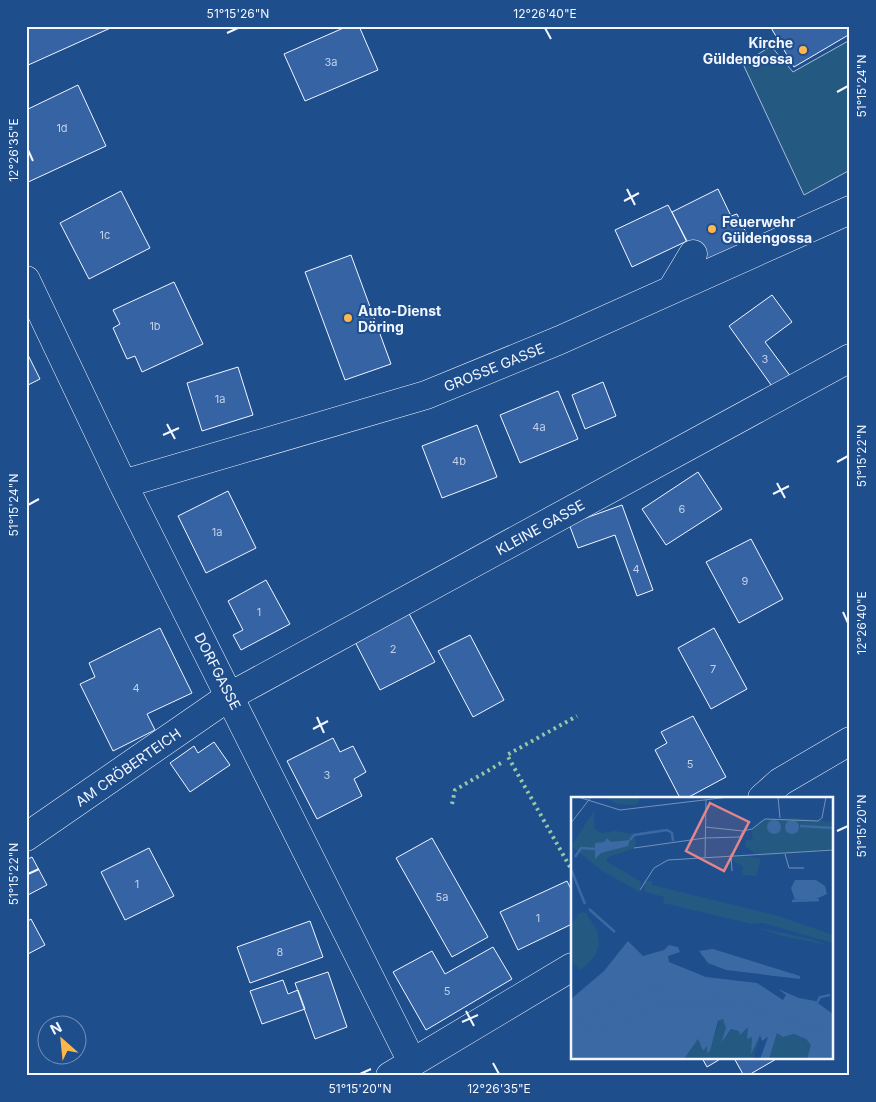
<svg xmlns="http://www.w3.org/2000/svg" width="876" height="1102" font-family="Inter,sans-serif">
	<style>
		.green { fill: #245a82; stroke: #a8bbd7 }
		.building { fill: #3563a3; stroke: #f2f6ff }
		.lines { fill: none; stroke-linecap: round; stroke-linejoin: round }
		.minor-casing { stroke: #f2f6ff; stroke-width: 29 }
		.minor { stroke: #1f4e8c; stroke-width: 28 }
		.hedge { stroke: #97c8a6; stroke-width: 4; stroke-dasharray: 2.5 4; stroke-linecap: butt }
		.ticks { fill: none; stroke: #f2f6ff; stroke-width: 2 }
		.poi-dot { fill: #ffb74d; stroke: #1f4e8c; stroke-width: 2 }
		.labels { text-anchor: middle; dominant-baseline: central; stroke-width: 4; stroke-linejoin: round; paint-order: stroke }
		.number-label { font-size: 11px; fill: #c3d1e8 }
		.poi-label { font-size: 14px; font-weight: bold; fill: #f2f6ff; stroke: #1f4e8c; text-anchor: start }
		.street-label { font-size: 14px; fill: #f2f6ff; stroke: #1f4e8c }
		.inset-river { fill: none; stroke: #3b69a3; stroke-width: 2.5 }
		.inset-road { fill: none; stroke: #7391ba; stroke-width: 1 }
		.view { fill: #e38589; fill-opacity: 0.15; stroke: #e38589; stroke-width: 2.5 }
		.inset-edge { fill: none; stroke: #f2f6ff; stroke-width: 2.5 }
		.neatline { fill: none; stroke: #f2f6ff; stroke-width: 2 }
		.ticks-label { font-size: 12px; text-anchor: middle; fill: #f2f6ff }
	</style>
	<rect width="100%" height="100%" fill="#1f4e8c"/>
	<!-- green -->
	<path class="green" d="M 850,40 L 850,170 L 804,195 L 743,64 L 771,46 L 793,72 Z"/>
	<!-- building -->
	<path class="building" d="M 26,26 L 115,26 L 26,66 Z
		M 348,26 L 359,26 L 378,70 L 305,101 L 284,54 Z
		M 770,26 L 850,26 L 850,34 L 794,67 Z
		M 78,85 L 106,146 L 26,183 L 26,110 Z
		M 718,189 L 731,216 L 737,214 L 750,241 L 699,267 L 672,212 Z
		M 121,191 L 150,248 L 89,279 L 60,223 Z
		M 668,205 L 687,241 L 632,267 L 615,230 Z
		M 351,255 L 391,364 L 345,380 L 305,272 Z
		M 174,282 L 203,344 L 142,372 L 135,356 L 127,359 L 113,328 L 120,324 L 113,310 Z
		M 772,295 L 792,322 L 765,342 L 791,377 L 774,389 L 729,326 Z
		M 26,351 L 40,379 L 26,386 Z
		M 238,367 L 253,415 L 202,431 L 187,383 Z
		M 603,382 L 616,416 L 585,429 L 572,395 Z
		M 558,391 L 578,439 L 520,463 L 500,415 Z
		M 477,425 L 497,477 L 442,498 L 422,446 Z
		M 698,472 L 722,509 L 666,545 L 642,509 Z
		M 228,491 L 256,548 L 206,573 L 178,516 Z
		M 622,505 L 653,590 L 637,596 L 615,535 L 578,548 L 569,524 Z
		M 751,539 L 783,599 L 739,623 L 706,562 Z
		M 266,580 L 290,624 L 241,650 L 233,635 L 243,630 L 228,601 Z
		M 406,608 L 435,662 L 380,690 L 352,636 Z
		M 160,628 L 192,693 L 147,714 L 155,730 L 113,751 L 80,684 L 95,677 L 89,663 Z
		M 714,628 L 747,689 L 711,709 L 678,648 Z
		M 470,635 L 504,700 L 473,717 L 438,651 Z
		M 693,716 L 726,777 L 687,798 L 680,798 L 655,750 L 667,743 L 661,732 Z
		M 333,738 L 340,752 L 353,746 L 366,772 L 354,779 L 362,796 L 317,819 L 287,761 Z
		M 214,742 L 230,765 L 190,792 L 170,763 L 194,746 L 198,753 Z
		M 432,838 L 488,937 L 452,957 L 396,858 Z
		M 149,848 L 174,896 L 125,920 L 101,872 Z
		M 32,857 L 47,885 L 26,896 L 26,860 Z
		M 567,881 L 572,891 L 572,924 L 518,950 L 500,912 Z
		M 31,919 L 45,945 L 26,955 L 26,922 Z
		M 310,921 L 323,957 L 250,983 L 237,947 Z
		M 493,947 L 512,979 L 426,1030 L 393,972 L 432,951 L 445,974 Z
		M 328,972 L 347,1027 L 315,1039 L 295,983 Z
		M 283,980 L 288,994 L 298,990 L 305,1009 L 262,1024 L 250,991 Z
		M 702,1058 L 722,1058 L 707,1067 Z
		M 734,1058 L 778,1058 L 747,1076 L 744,1076 Z"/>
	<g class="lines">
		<defs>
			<path id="minor" d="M 26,280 L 123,484 L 412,1062
				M 672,289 L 693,254
				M 123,484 L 426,395 L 560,340 L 850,210
				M 762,798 L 780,782 L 850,741
				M 26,837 L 230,696 L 850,358
				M 390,1076 L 572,967"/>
		</defs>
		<!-- minor casing -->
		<use href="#minor" class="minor-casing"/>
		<!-- minor -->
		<use href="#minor" class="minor"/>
		<!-- hedge -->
		<path class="hedge" d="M 452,804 L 455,790 L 501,763
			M 570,867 L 507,755 L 577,716"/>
	</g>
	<!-- ticks -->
	<path class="ticks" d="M 545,28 L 551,39M 227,33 L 238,28M 837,92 L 848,86M 28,150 L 33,161M 627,189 L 635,205M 624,201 L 639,193M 167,424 L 175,439M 163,435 L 179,428M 837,462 L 848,456M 777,483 L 785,498M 773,494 L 789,486M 28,505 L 39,499M 843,612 L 848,623M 317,717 L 324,733M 313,729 L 328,721M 837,831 L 848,826M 28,874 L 39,869M 466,1011 L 474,1026M 462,1022 L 478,1015M 493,1063 L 499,1074M 360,1074 L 371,1069"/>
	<!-- markers -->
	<g class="poi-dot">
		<circle cx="803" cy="50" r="5"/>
		<circle cx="712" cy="229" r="5"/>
		<circle cx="348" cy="318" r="5"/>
	</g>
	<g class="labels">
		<!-- number labels -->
		<g class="number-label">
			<text x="331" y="62">3a</text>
			<text x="62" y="128">1d</text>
			<text x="105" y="235">1c</text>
			<text x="155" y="326">1b</text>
			<text x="765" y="359">3</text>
			<text x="220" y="399">1a</text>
			<text x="539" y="427">4a</text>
			<text x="459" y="461">4b</text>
			<text x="682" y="509">6</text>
			<text x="217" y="532">1a</text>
			<text x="636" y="569">4</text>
			<text x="745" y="581">9</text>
			<text x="259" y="612">1</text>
			<text x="393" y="649">2</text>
			<text x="713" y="669">7</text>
			<text x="136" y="688">4</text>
			<text x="690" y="764">5</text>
			<text x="327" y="775">3</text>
			<text x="137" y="884">1</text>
			<text x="442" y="897">5a</text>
			<text x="538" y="918">1</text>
			<text x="280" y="952">8</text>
			<text x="447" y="991">5</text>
		</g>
		<!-- poi labels -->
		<g class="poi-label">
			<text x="793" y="42" text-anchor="end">Kirche<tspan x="793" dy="16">Güldengossa</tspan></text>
			<text x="722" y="221">Feuerwehr<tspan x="722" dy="16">Güldengossa</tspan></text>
			<text x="358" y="310">Auto-Dienst<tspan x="358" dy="16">Döring</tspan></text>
		</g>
		<!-- street labels -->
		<g class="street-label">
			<text transform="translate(494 367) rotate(-22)">GROSSE GASSE</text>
			<text transform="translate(540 527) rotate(-29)">KLEINE GASSE</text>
			<text transform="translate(218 671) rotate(63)">DORFGASSE</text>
			<text transform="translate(128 767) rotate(-35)">AM CRÖBERTEICH</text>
		</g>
	</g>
	<!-- overview -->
	<g transform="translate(571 797)">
		<rect width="262" height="262" fill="#1f4e8c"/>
		<path d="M 68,0 L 68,6 L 62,8 L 47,7 L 35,1 ZM 23,14 L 23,31 L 30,36 L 45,34 L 60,37 L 100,31 L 64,38 L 65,51 L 37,60 L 35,64 L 70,85 L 68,95 L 30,73 L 0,49 ZM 224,21 L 262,25 L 262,53 L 188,59 L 185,45 L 187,58 L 175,50 L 174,44 L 182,42 L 180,33 L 190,23 ZM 162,58 L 190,61 L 185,79 L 171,78 L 172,69 L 162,64 ZM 73,84 L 81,84 L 81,88 L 207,119 L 262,138 L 262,146 L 192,126 L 181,127 L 92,106 L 93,100 L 74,95 ZM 14,115 L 26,133 L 28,147 L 24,159 L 10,173 L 0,165 L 0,128 L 8,116 ZM 184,130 L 239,142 L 260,149 L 208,138 ZM 149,222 L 155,224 L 155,231 L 150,246 L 160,232 L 168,234 L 169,237 L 177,230 L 181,240 L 180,256 L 184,243 L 190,239 L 182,262 L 113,262 L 127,242 L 132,254 L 135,248 L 136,255 L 139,254 ZM 206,236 L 212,240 L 223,237 L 235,242 L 240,248 L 236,262 L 198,262 Z" fill="#245a82"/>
		<path d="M214 30a7 7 0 1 1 14 0a7 7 0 1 1-14 0ZM196 30a7 7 0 1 1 14 0a7 7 0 1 1-14 0ZM 36,41 L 40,45 L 59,43 L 57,49 L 30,56 L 24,62 L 24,46 L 33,45 ZM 224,83 L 245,83 L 254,89 L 256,97 L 245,102 L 224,103 L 220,91 ZM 57,144 L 72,159 L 93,153 L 98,148 L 107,150 L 109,155 L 97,159 L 98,165 L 135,180 L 186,186 L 212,203 L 215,198 L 207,192 L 228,201 L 244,204 L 262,217 L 262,262 L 236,262 L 240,248 L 235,242 L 223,237 L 212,240 L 206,236 L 198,262 L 189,262 L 197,240 L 191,244 L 189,238 L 180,257 L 181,240 L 176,242 L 177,230 L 169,238 L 168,234 L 160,232 L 150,246 L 155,231 L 152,222 L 147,224 L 139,254 L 136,256 L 136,249 L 132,254 L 127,242 L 113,262 L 0,262 L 0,202 L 33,174 ZM 142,152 L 229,179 L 229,182 L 155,173 L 137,166 L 128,154 Z" fill="#3b69a3"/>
		<path class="inset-river" d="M 229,29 L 263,31M 59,43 L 63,38 L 96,33 L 101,36 L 102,44M 4,60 L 10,51 L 24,52M 0,72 L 14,107M 221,104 L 248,103M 18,112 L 44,135M 246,206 L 249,200 L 259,198M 0,225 L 79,192 L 138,197 L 263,233M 0,235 L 32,231 L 95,206 L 146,206 L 213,223 L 263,242"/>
		<path class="inset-road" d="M 7,0 L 49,13 L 158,0M 207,0 L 209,21M 0,26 L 20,0M 134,30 L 172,34 L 181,32 L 194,22 L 247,24 L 251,21 L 255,0M 63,51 L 134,41 L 169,40 L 172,34M 160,57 L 161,74M 214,57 L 218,71 L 233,71M 134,61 L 135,3M 69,93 L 83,71 L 97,63 L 263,53"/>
		<path class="view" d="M 139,6 L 178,25 L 153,74 L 115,54 Z"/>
		<rect width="262" height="262" class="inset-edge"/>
	</g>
	<!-- border -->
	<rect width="876" height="1102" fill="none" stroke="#1f4e8c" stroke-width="55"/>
	<!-- north arrow -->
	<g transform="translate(62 1040) rotate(333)"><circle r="24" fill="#1f4e8c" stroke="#7391ba"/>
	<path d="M0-4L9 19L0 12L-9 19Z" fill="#ffb74d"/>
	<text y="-8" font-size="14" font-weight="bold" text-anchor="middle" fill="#f2f6ff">N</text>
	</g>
	<rect x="28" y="28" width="820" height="1046" class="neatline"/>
	<g class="ticks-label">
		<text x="238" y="18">51°15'26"N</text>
		<text x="545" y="18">12°26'40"E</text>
		<text transform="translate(862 86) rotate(-90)" y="4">51°15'24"N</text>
		<text transform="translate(14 150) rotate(-90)" y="4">12°26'35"E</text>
		<text transform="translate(862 456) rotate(-90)" y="4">51°15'22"N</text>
		<text transform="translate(14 505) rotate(-90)" y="4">51°15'24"N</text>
		<text transform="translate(862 623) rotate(-90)" y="4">12°26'40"E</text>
		<text transform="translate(862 826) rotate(-90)" y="4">51°15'20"N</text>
		<text transform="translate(14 874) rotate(-90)" y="4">51°15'22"N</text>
		<text x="360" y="1093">51°15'20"N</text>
		<text x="499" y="1093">12°26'35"E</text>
	</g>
</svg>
